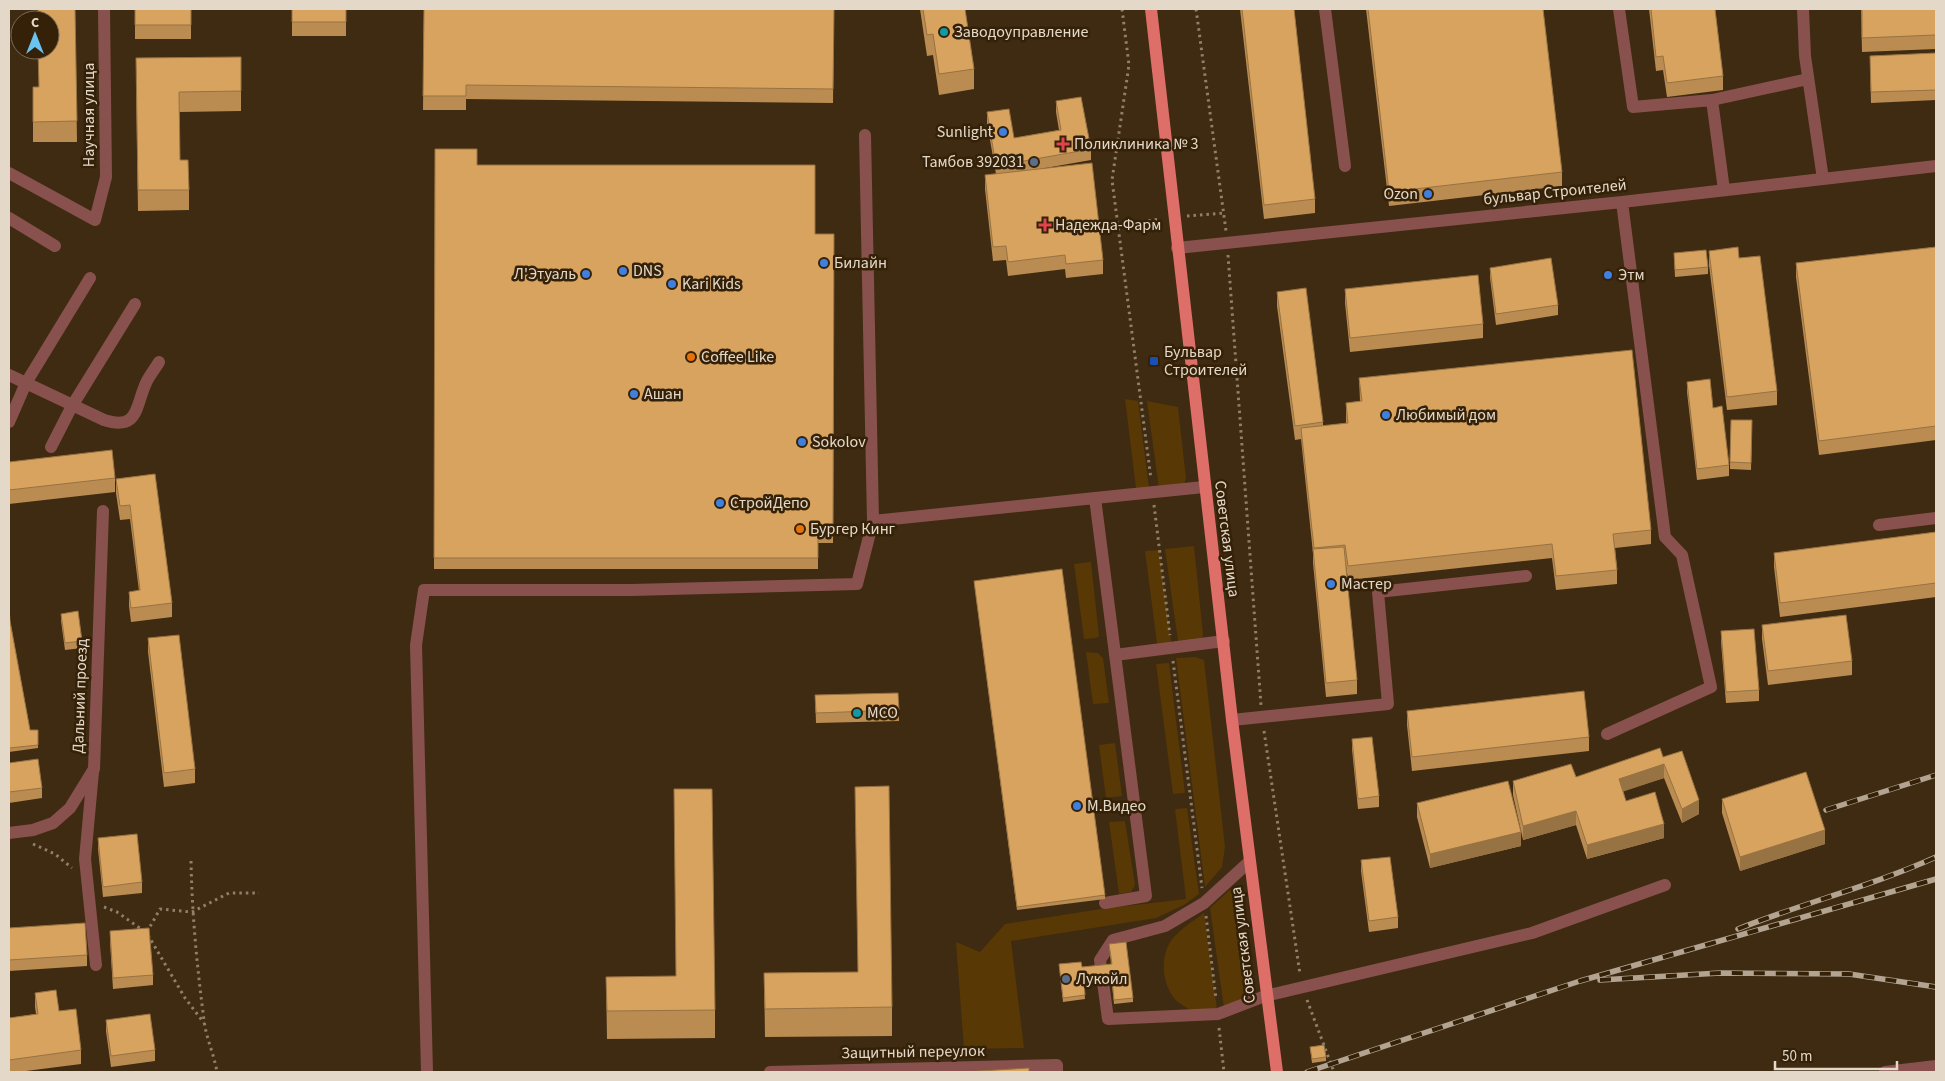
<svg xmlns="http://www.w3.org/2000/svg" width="1945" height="1081" font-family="'Source Sans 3',sans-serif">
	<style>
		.green { fill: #583804 }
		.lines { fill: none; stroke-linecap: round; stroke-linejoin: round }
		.path { stroke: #907f6b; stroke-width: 3; stroke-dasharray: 2.5 4; stroke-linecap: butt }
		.minor { stroke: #88514d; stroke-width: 12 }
		.major { stroke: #de6e68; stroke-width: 12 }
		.rail-casing { stroke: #b3a492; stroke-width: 5.5 }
		.rail { stroke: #342107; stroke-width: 4; stroke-dasharray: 11; stroke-linecap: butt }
		.wall { fill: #ba8c52 }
		.shaded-wall { fill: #977242 }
		.building { fill: #d8a35f; stroke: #977242 }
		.culture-dot { fill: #0f9aa8; stroke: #342107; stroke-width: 2 }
		.shop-dot { fill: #3f7fe0; stroke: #342107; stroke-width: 2 }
		.health-dot { fill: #e0444e; stroke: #342107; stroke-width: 2 }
		.service-dot { fill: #5c6f8a; stroke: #342107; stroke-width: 2 }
		.food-dot { fill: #e8710a; stroke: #342107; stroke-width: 2 }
		.transit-dot { fill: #1a4fb4; stroke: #342107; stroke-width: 2 }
		.labels { text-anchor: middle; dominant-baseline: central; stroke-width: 5; stroke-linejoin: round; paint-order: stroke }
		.poi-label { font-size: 16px; fill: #e4d8c9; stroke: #342107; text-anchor: start }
		.street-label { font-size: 16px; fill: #e4d8c9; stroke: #342107 }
	</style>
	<rect width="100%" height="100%" fill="#3f2b12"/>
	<!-- green -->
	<path class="green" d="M 1125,399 L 1138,401 L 1150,496 L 1136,488 Z
		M 1147,401 L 1178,407 L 1186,478 L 1184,484 L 1160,496 Z
		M 1194,546 L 1203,634 L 1202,641 L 1179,648 L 1165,549 Z
		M 1159,550 L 1172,649 L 1158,651 L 1145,551 Z
		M 1091,562 L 1099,636 L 1096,638 L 1084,639 L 1074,564 Z
		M 1086,652 L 1098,653 L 1103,658 L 1109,703 L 1093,704 Z
		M 1195,657 L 1204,660 L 1225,847 L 1222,867 L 1205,887 L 1176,658 Z
		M 1169,663 L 1185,793 L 1173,794 L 1156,664 Z
		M 1115,743 L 1122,796 L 1106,798 L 1099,745 Z
		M 1187,808 L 1199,894 L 1184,905 L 1156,918 L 1011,941 L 1024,1048 L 964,1049 L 956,942 L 980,952 L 1005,924 L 1101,909 L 1186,899 L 1175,809 Z
		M 1125,821 L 1135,885 L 1131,892 L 1119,894 L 1109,822 Z
		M 1234,886 L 1246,1000 L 1224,1008 L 1210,908 Z
		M 1204,913 L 1217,1009 L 1190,1010 C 1185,1006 1178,1003 1174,998 C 1161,981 1160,954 1173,938 C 1182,928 1193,921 1204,913 Z"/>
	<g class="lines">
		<!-- path -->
		<path class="path" d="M 1122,9 L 1129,65 L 1112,180 L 1151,479
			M 1196,9 L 1226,231
			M 1187,216 L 1224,213
			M 1116,225 L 1161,219
			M 1228,255 L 1261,705
			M 1154,505 L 1170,635
			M 1173,661 L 1202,888
			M 1264,731 L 1300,974
			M 33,844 L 55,854 L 72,868
			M 191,861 C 192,914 197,967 204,1020 C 206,1038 214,1054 217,1072
			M 104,907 L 117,912 L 144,931
			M 1206,916 L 1216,999
			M 147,932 L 160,909 L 192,912 L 229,893 L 259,893
			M 148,935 L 185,998 L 204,1023
			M 1307,1000 L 1334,1072
			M 1219,1028 L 1224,1072"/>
		<!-- minor -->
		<path class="minor" d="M 1325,9 L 1345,166
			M 1619,9 L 1633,107 L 1712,100 L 1724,190
			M 1803,9 L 1805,56 L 1823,179
			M 1712,100 L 1808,79
			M 865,135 L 873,521
			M 9,173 L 95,220 L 106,177 L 104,9
			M 9,218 L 55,246
			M 1177,248 L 1622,202 L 1936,166
			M 9,375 L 104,420 C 139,431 135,407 146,383 C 149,376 155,369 159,362
			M 9,422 L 26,383 L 90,278
			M 51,447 L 72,406 L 135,304
			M 1095,498 L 1204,487
			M 1879,525 L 1936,518
			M 1115,655 L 1224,641
			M 1232,720 L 1388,704 L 1378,592 L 1526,576
			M 1607,734 L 1711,687 L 1682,555 L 1665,537 L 1622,202
			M 93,772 L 85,859 L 96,965
			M 9,833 L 33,830 L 53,823 L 70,808 L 94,769 L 103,511
			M 1249,862 L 1204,903 L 1165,926 L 1113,940 L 1100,960 L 1108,1019 L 1218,1014 L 1265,996 L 1532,933 L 1665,885
			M 427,1072 L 416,645 L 424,590 L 632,590 L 857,584 L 873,521 L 1095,498 L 1146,896 L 1105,903
			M 770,1072 L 1057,1065 L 1057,1072
			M 1885,1072 L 1936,1066"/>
		<!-- major -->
		<path class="major" d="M 1151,9 L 1232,720 L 1277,1072"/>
		<defs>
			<path id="rail" d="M 1826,810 L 1936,775
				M 1738,929 C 1803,903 1872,886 1936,857
				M 1600,980 L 1720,973 L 1849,974 L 1936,987
				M 1307,1072 L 1580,981 L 1936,879"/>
		</defs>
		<!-- rail casing -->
		<use href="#rail" class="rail-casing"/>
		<!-- rail -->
		<use href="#rail" class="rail"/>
	</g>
	<!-- wall -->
	<path class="wall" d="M 75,9 L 77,142 L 33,142 L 33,87 L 38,87 Z
		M 135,9 L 191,9 L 191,39 L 135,39 Z
		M 292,9 L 346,9 L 346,36 L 292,36 Z
		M 424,9 L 834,9 L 833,103 L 466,99 L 466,110 L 423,110 Z
		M 920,9 L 965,9 L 974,69 L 974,89 L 939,95 L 933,55 L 927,56 Z
		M 1240,9 L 1294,9 L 1315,199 L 1315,213 L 1264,219 Z
		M 1366,9 L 1543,9 L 1562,172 L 1562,186 L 1389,206 Z
		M 1649,9 L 1715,9 L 1723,76 L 1723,90 L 1667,97 L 1663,70 L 1656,71 Z
		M 1861,9 L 1936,9 L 1936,49 L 1862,52 Z
		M 1936,53 L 1936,100 L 1871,103 L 1870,56 Z
		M 241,57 L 241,111 L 179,112 L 180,160 L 189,190 L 189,210 L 138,211 L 136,79 Z
		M 1056,101 L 1091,149 L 1091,160 L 1034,170 L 1103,260 L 1103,274 L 1066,278 L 1065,269 L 1008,276 L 1006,260 L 993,261 L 985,189 L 985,175 L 996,174 L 987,123 L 987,112 L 1014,138 L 1059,130 L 1056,112 Z
		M 435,149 L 477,165 L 815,234 L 834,234 L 833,543 L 818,543 L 818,569 L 434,569 Z
		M 1936,247 L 1936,440 L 1819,455 L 1796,277 L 1796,263 Z
		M 1709,251 L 1739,258 L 1777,391 L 1777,405 L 1727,410 L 1709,265 Z
		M 1674,253 L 1708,267 L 1708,274 L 1675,277 Z
		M 1490,268 L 1558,305 L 1558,315 L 1496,325 L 1490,278 Z
		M 1345,289 L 1483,324 L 1483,338 L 1350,352 L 1345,303 Z
		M 1277,292 L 1323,422 L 1323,426 L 1346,423 L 1346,403 L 1360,401 L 1359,378 L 1651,530 L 1651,544 L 1615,548 L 1617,570 L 1617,584 L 1556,590 L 1552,558 L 1348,580 L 1345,559 L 1357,680 L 1357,694 L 1326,697 L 1313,563 L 1313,553 L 1301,439 L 1295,440 L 1277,306 Z
		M 1687,382 L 1713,408 L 1729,465 L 1729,476 L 1697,480 L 1687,392 Z
		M 1731,420 L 1752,420 L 1751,470 L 1730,469 Z
		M 9,462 L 115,478 L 115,492 L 9,504 Z
		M 155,474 L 172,603 L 172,617 L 131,622 L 129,606 L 129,592 L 139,591 L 130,519 L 120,520 L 116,493 L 116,479 Z
		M 1936,532 L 1936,597 L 1780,617 L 1774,567 L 1774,553 Z
		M 974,581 L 1105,895 L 1105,899 L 1017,910 Z
		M 9,607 L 10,621 L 30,730 L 38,730 L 38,748 L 9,752 Z
		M 61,614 L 82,641 L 82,648 L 65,650 L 61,621 Z
		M 1762,625 L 1852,661 L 1852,675 L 1768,685 L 1762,639 Z
		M 1721,631 L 1759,690 L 1759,701 L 1726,703 L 1721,642 Z
		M 148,638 L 195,769 L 195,783 L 164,787 L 148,652 Z
		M 815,695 L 899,710 L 899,721 L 816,723 Z
		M 1407,711 L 1589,737 L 1589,751 L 1412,771 L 1407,725 Z
		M 1352,739 L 1379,796 L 1379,807 L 1358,809 L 1352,749 Z
		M 1663,757 L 1699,814 L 1682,823 L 1664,778 L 1623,791 L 1626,801 L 1664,838 L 1587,859 L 1576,825 L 1523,840 L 1513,795 L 1513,781 L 1576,777 Z
		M 9,763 L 42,788 L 42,798 L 9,803 Z
		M 1722,799 L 1825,844 L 1740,871 L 1722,813 Z
		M 1417,803 L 1521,846 L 1430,868 L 1417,817 Z
		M 98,838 L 142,882 L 142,893 L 103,897 L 98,849 Z
		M 1361,860 L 1398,917 L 1398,928 L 1369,932 L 1361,871 Z
		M 9,928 L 87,955 L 87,966 L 9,971 Z
		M 110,931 L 153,975 L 153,985 L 113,989 L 110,942 Z
		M 1109,944 L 1133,998 L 1133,1002 L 1114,1004 L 1112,983 L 1084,986 L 1085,999 L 1063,1002 L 1059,964 L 1082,967 L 1111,964 Z
		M 764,973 L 892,1007 L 892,1036 L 765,1037 Z
		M 606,977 L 715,1010 L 715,1038 L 607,1039 Z
		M 35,993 L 59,1011 L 81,1050 L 81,1064 L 18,1072 L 9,1072 L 9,1018 L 36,1014 L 35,1007 Z
		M 106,1020 L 155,1050 L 155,1061 L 111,1067 L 106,1031 Z
		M 1310,1047 L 1326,1057 L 1326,1061 L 1312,1063 Z"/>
	<!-- shaded-wall -->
	<path class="shaded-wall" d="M 1664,764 L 1664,778 L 1619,793 L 1619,779 Z
		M 1699,800 L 1699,814 L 1682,823 L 1682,809 Z
		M 1576,811 L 1576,825 L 1523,840 L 1523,826 Z
		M 1664,824 L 1664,838 L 1587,859 L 1587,845 Z
		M 1825,830 L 1825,844 L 1740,871 L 1740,857 Z
		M 1521,832 L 1521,846 L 1430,868 L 1430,854 Z"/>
	<!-- building -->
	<path class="building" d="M 38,9 L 75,9 L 77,121 L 33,122 L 33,87 L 39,87 L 38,50 L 50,50 L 50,20 L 38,20 Z
		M 135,9 L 191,9 L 191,25 L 135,25 Z
		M 292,9 L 346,9 L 346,22 L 292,22 Z
		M 424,9 L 834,9 L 833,89 L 466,85 L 466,96 L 423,96 Z
		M 923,9 L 965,9 L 974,69 L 939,74 L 933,34 L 927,35 Z
		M 1242,9 L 1294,9 L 1315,199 L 1264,205 Z
		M 1368,9 L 1543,9 L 1562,172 L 1389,192 Z
		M 1651,9 L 1715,9 L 1723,76 L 1667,83 L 1663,56 L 1656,57 Z
		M 1862,9 L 1936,9 L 1936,35 L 1862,38 Z
		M 1936,53 L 1936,90 L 1871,92 L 1870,56 Z
		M 241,57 L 241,91 L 179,92 L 180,160 L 188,160 L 189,190 L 138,190 L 136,58 Z
		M 1081,97 L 1091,149 L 996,166 L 987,112 L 1009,109 L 1014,138 L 1061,130 L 1056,101 Z
		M 435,149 L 477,149 L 477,165 L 815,165 L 815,234 L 834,234 L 833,532 L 818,532 L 818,558 L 434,558 Z
		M 1092,163 L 1103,260 L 1066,264 L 1065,255 L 1008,262 L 1006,246 L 993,247 L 985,175 Z
		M 1738,247 L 1739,258 L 1760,256 L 1777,391 L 1727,397 L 1709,251 Z
		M 1936,247 L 1936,426 L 1819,441 L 1796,263 Z
		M 1706,250 L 1708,267 L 1675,270 L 1674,253 Z
		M 1551,258 L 1558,305 L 1496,314 L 1490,268 Z
		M 1478,275 L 1483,324 L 1350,338 L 1345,289 Z
		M 1306,288 L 1323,422 L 1295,426 L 1277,292 Z
		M 1632,350 L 1651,530 L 1613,534 L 1617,570 L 1556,576 L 1552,544 L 1348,566 L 1345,545 L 1314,548 L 1301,428 L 1348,423 L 1346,403 L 1362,401 L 1359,378 Z
		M 1710,379 L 1713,408 L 1722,406 L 1729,465 L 1697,469 L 1687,382 Z
		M 1731,420 L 1752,420 L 1751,463 L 1730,462 Z
		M 112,450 L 115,478 L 9,490 L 9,462 Z
		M 155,474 L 172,603 L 131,608 L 129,592 L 140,590 L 130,505 L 120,506 L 116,479 Z
		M 1936,532 L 1936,583 L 1780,603 L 1774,553 Z
		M 1344,547 L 1357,680 L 1326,683 L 1313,549 Z
		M 1062,569 L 1105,895 L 1017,907 L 974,581 Z
		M 9,607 L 10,621 L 30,730 L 38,730 L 38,745 L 9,748 Z
		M 78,611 L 82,641 L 65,643 L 61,614 Z
		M 1846,615 L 1852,661 L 1768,671 L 1762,625 Z
		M 1754,629 L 1759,690 L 1726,692 L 1721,631 Z
		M 179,635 L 195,769 L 164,773 L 148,638 Z
		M 1584,691 L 1589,737 L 1412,757 L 1407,711 Z
		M 898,693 L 899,710 L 816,713 L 815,695 Z
		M 1372,737 L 1379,796 L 1358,799 L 1352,739 Z
		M 1660,748 L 1663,757 L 1682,751 L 1699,800 L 1682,809 L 1664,764 L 1619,779 L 1626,801 L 1655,792 L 1664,824 L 1587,845 L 1576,811 L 1523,826 L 1513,781 L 1571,764 L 1576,777 Z
		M 38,759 L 42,788 L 9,792 L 9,763 Z
		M 1806,772 L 1825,830 L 1740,857 L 1722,799 Z
		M 1508,781 L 1521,832 L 1430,854 L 1417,803 Z
		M 889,786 L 892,1007 L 765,1009 L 764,973 L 858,972 L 855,787 Z
		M 674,789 L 712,789 L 715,1010 L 607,1011 L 606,977 L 676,976 Z
		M 137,834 L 142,882 L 103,887 L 98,838 Z
		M 1390,857 L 1398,917 L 1369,921 L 1361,860 Z
		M 85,923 L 87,955 L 9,960 L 9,928 Z
		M 149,928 L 153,975 L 113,978 L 110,931 Z
		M 1126,942 L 1133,998 L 1114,1000 L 1112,980 L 1084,983 L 1085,995 L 1063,998 L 1059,964 L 1081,962 L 1082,967 L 1112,964 L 1109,944 Z
		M 56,990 L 59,1011 L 76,1009 L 81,1050 L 9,1060 L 9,1018 L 38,1014 L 35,993 Z
		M 150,1014 L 155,1050 L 111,1056 L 106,1020 Z
		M 1324,1045 L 1326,1057 L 1312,1059 L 1310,1047 Z
		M 1029,1068 L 1029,1072 L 964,1072 Z"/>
	<!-- markers -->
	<g class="culture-dot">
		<circle cx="944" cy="32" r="5"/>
		<circle cx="857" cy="713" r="5"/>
	</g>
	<g class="shop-dot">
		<circle cx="1003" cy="132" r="5"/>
		<circle cx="1428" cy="194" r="5"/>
		<circle cx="824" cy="263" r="5"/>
		<circle cx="623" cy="271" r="5"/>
		<circle cx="586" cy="274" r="5"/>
		<circle cx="1608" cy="275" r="5"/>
		<circle cx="672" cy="284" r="5"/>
		<circle cx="634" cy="394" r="5"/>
		<circle cx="1386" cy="415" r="5"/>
		<circle cx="802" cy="442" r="5"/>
		<circle cx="720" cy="503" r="5"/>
		<circle cx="1331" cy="584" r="5"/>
		<circle cx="1077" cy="806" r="5"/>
	</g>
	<g class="health-dot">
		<path d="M1060.5 136.5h5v5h5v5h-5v5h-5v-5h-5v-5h5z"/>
		<path d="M1042.5 217.5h5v5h5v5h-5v5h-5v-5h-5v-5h5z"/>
	</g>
	<g class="service-dot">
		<circle cx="1034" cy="162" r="5"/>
		<circle cx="1066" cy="979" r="5"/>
	</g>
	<g class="food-dot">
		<circle cx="691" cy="357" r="5"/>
		<circle cx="800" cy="529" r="5"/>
	</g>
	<rect class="transit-dot" x="1149" y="356" width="10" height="10" rx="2.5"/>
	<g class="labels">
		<!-- poi labels -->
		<g class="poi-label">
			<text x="954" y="32">Заводоуправление</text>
			<text x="993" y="132" text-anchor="end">Sunlight</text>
			<text x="1074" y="144">Поликлиника № 3</text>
			<text x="1024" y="162" text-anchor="end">Тамбов 392031</text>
			<text x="1418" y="194" text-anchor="end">Ozon</text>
			<text x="1055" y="225">Надежда-Фарм</text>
			<text x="834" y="263">Билайн</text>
			<text x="633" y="271">DNS</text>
			<text x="576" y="274" text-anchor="end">Л'Этуаль</text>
			<text x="1618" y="275">Этм</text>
			<text x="682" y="284">Kari Kids</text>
			<text x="1164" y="352">Бульвар<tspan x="1164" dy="18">Строителей</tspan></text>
			<text x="701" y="357">Coffee Like</text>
			<text x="644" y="394">Ашан</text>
			<text x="1396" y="415">Любимый дом</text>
			<text x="812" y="442">Sokolov</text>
			<text x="730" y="503">СтройДепо</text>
			<text x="810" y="529">Бургер Кинг</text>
			<text x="1341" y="584">Мастер</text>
			<text x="867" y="713">МСО</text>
			<text x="1087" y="806">М.Видео</text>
			<text x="1076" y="979">Лукойл</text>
		</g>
		<!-- street labels -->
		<g class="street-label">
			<text transform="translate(89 115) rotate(-90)">Научная улица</text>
			<text transform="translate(1555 192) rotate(-6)">бульвар Строителей</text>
			<text transform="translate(1227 539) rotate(83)">Советская улица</text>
			<text transform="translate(80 696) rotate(-88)">Дальний проезд</text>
			<text transform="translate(1243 945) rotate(-97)">Советская улица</text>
			<text transform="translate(913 1052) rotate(-1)">Защитный переулок</text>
		</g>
	</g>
	<!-- border -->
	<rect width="1945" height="1081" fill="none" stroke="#e4d8c9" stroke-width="20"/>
	<!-- north arrow -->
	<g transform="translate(35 35)"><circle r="24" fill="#342107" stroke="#7a6a55"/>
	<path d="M0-4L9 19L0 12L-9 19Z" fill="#6ac3f1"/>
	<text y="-8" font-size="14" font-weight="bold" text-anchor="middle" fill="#e4d8c9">С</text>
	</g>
	<!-- scale -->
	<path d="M1775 1061v8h122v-8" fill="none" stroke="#e4d8c9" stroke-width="2.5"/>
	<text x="1782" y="1061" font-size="15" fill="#e4d8c9" stroke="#342107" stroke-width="4" paint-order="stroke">50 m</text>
</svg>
